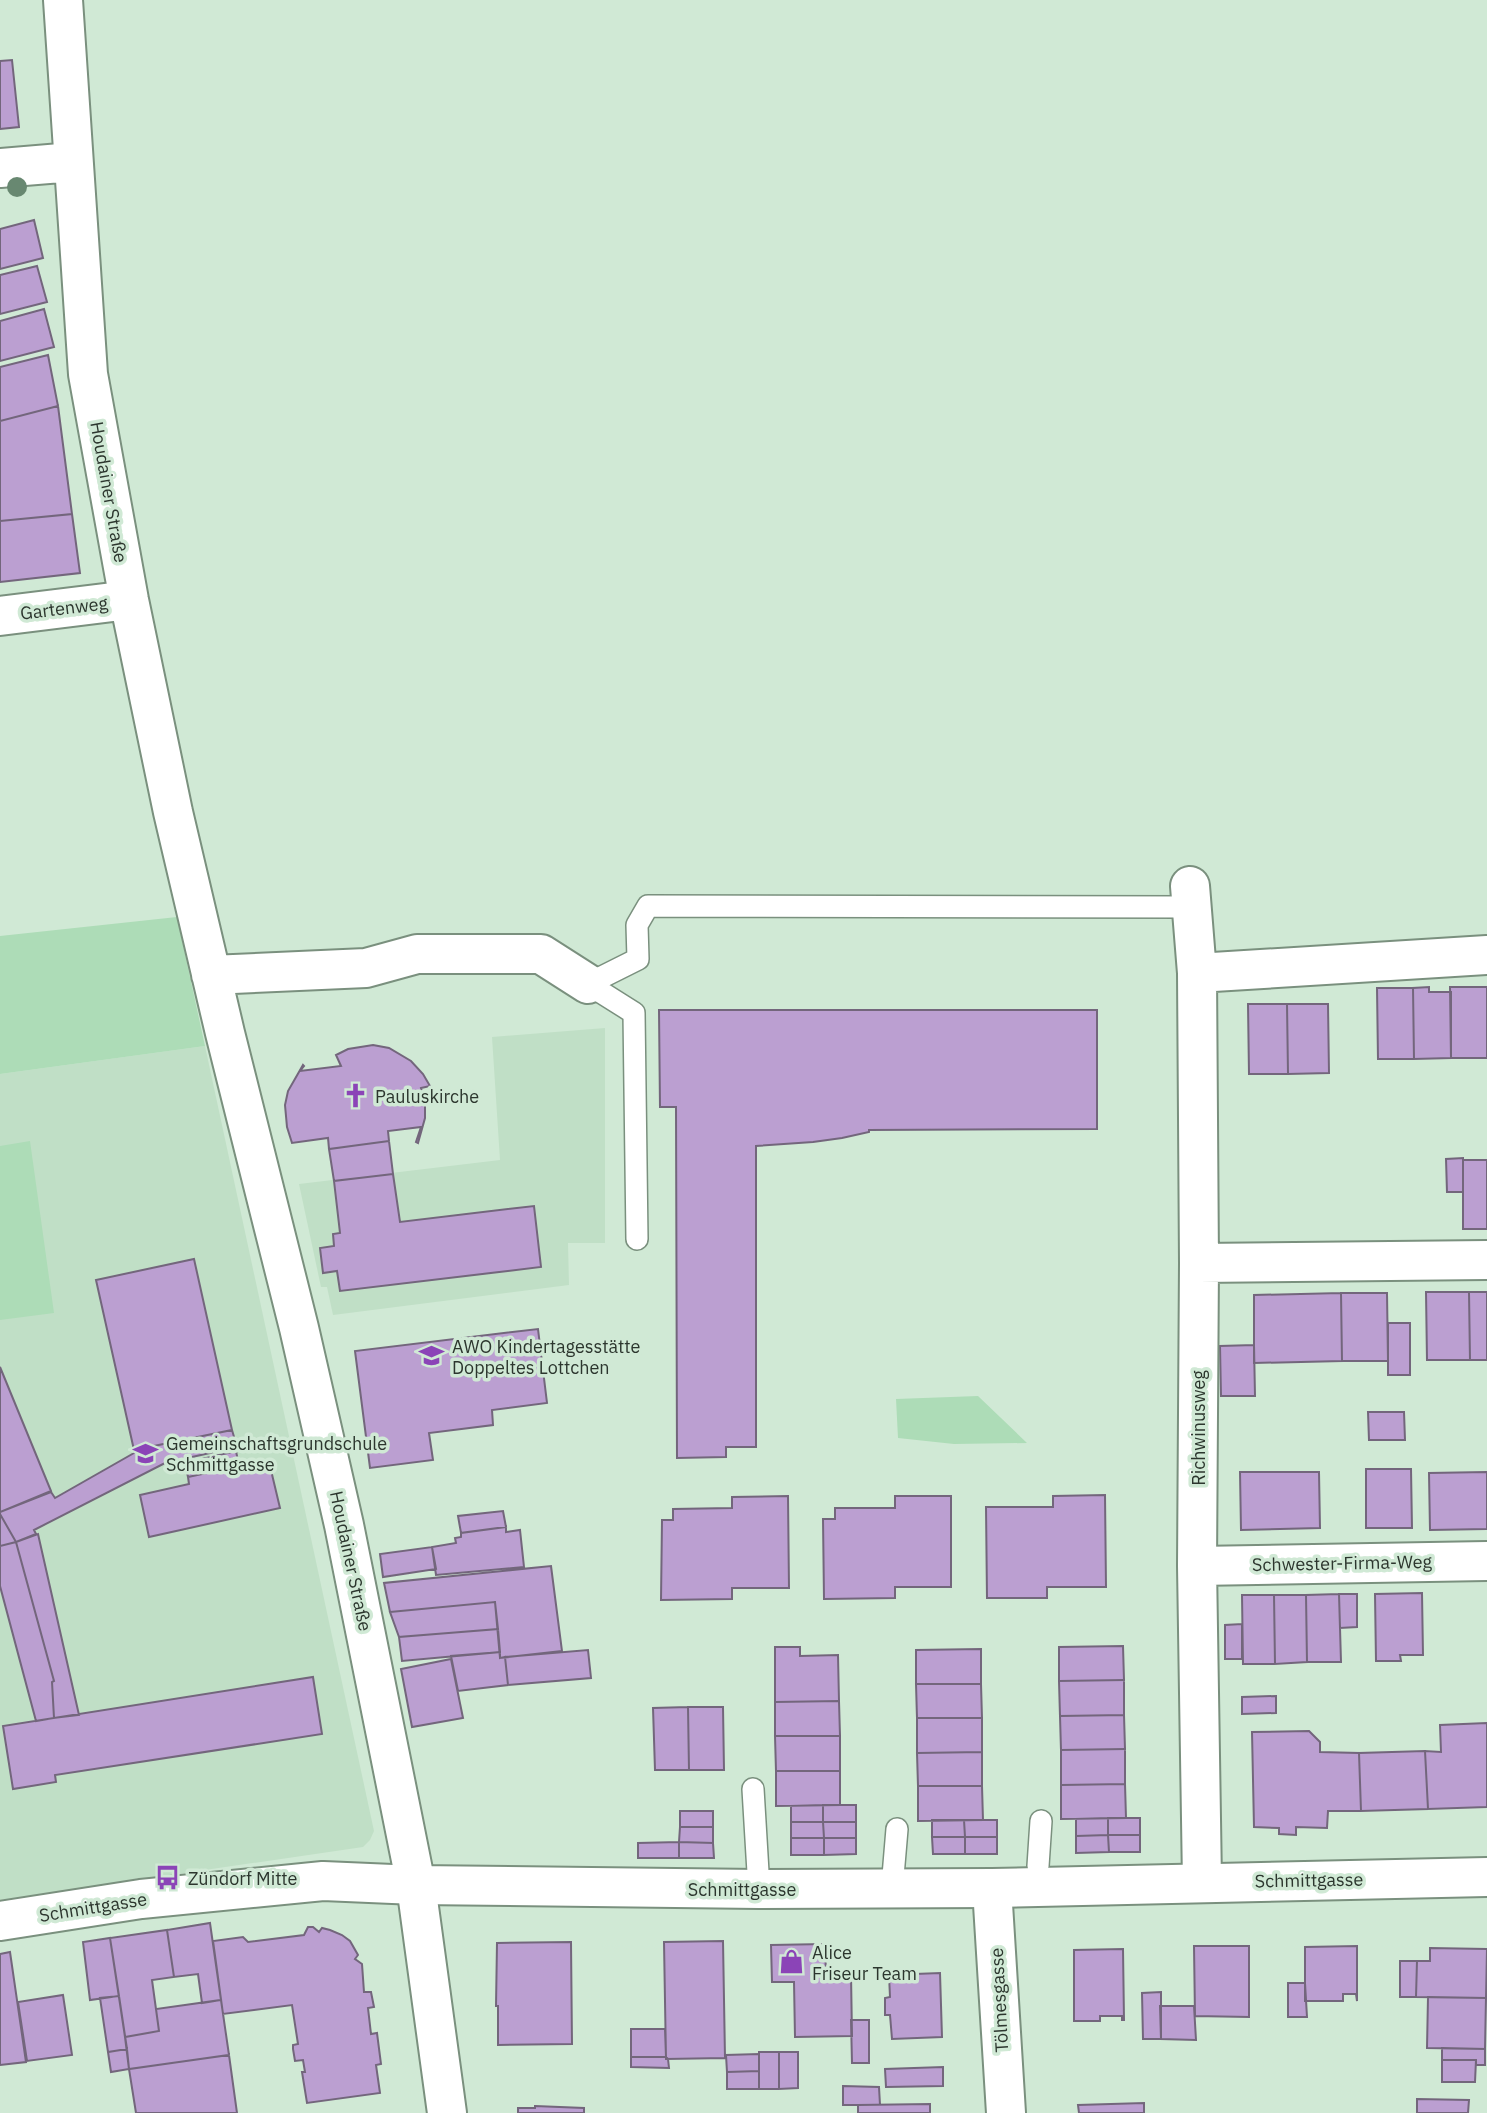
<svg xmlns="http://www.w3.org/2000/svg" width="1487" height="2113" font-family="'IBM Plex Sans',sans-serif">
	<style>
		.built { fill: #c0dfc6 }
		.green { fill: #addcb7 }
		.building { fill: #bb9fd1; stroke: #73667c; stroke-width: 2 }
		.lines { fill: none; stroke-linecap: round; stroke-linejoin: round }
		.service-casing { stroke: #7a907e; stroke-width: 24 }
		.minor-casing { stroke: #7a907e; stroke-width: 42 }
		.secondary-casing { stroke: #7a907e; stroke-width: 42 }
		.service { stroke: #fff; stroke-width: 21 }
		.minor { stroke: #fff; stroke-width: 38 }
		.secondary { stroke: #fff; stroke-width: 38 }
		.tree { fill: #688871 }
		.labels { text-anchor: middle; dominant-baseline: central; stroke-width: 7; stroke-linejoin: round; paint-order: stroke }
		.street-label { font-size: 18px; fill: #2c362e; stroke: #d0e9d5 }
		.poi-label { font-size: 18px; fill: #2c362e; stroke: #d0e9d5; text-anchor: start }
	</style>
	<rect width="100%" height="100%" fill="#d0e9d5"/>
	<!-- built -->
	<path class="built" d="M 605,1028 L 605,1243 L 568,1243 L 569,1285 L 333,1315 L 327,1287 L 321,1287 L 299,1184 L 500,1160 L 492,1037 Z
		M 205,1046 L 374,1831 L 370,1840 L 363,1847 L 0,1900 L 0,1074 Z"/>
	<!-- green -->
	<path class="green" d="M 177,917 L 205,1046 L 0,1074 L 0,936 Z
		M 30,1141 L 54,1313 L 0,1320 L 0,1146 Z
		M 978,1396 L 1027,1443 L 954,1444 L 898,1438 L 896,1399 Z"/>
	<!-- building -->
	<path class="building" d="M 12,60 L 19,127 L 0,129 L 0,61 Z
		M 34,220 L 43,258 L 0,269 L 0,229 Z
		M 37,266 L 47,302 L 0,314 L 0,275 Z
		M 44,309 L 54,347 L 0,361 L 0,321 Z
		M 48,355 L 58,406 L 0,421 L 0,367 Z
		M 58,406 L 72,514 L 0,521 L 0,421 Z
		M 72,514 L 80,573 L 0,582 L 0,521 Z
		M 1429,987 L 1429,992 L 1451,992 L 1451,1058 L 1414,1059 L 1413,988 Z
		M 1450,987 L 1487,987 L 1487,1058 L 1451,1058 Z
		M 1377,988 L 1413,988 L 1414,1059 L 1378,1059 Z
		M 1248,1004 L 1287,1004 L 1288,1074 L 1249,1074 Z
		M 1287,1004 L 1328,1004 L 1329,1073 L 1288,1074 Z
		M 659,1010 L 1097,1010 L 1097,1129 L 869,1130 L 869,1132 L 842,1138 L 813,1142 L 756,1146 L 756,1447 L 726,1447 L 726,1457 L 677,1458 L 676,1107 L 660,1107 Z
		M 373,1045 L 389,1048 L 411,1061 L 423,1074 L 430,1086 L 421,1088 L 425,1104 L 425,1118 L 418,1143 L 416,1142 L 421,1127 L 388,1131 L 389,1141 L 329,1149 L 328,1138 L 292,1143 L 287,1127 L 285,1105 L 288,1091 L 303,1065 L 304,1066 L 300,1071 L 341,1066 L 336,1055 L 348,1049 Z
		M 389,1141 L 393,1174 L 334,1181 L 329,1149 Z
		M 1463,1158 L 1463,1192 L 1447,1192 L 1446,1159 Z
		M 1463,1160 L 1487,1160 L 1487,1229 L 1463,1229 Z
		M 393,1174 L 400,1222 L 534,1206 L 541,1267 L 340,1291 L 337,1271 L 323,1273 L 320,1248 L 334,1246 L 333,1234 L 340,1233 L 334,1181 Z
		M 194,1259 L 232,1430 L 134,1450 L 96,1280 Z
		M 1426,1292 L 1469,1292 L 1470,1360 L 1427,1360 Z
		M 1469,1292 L 1487,1292 L 1487,1360 L 1470,1360 Z
		M 1341,1293 L 1342,1361 L 1254,1363 L 1254,1295 Z
		M 1341,1293 L 1387,1293 L 1388,1361 L 1342,1361 Z
		M 1388,1323 L 1410,1323 L 1410,1375 L 1388,1375 Z
		M 538,1329 L 547,1403 L 492,1410 L 493,1425 L 429,1433 L 433,1460 L 370,1468 L 355,1351 Z
		M 1254,1345 L 1255,1396 L 1221,1396 L 1220,1346 Z
		M 0,1367 L 51,1491 L 0,1512 Z
		M 1368,1412 L 1404,1412 L 1405,1440 L 1369,1440 Z
		M 232,1430 L 237,1447 L 165,1463 L 34,1530 L 36,1534 L 16,1542 L 0,1514 L 0,1512 L 51,1492 L 55,1498 L 134,1453 L 134,1450 Z
		M 236,1451 L 239,1466 L 188,1477 L 185,1463 Z
		M 270,1466 L 280,1508 L 149,1537 L 140,1495 L 189,1484 L 188,1477 L 234,1467 L 235,1474 Z
		M 1366,1469 L 1411,1469 L 1412,1528 L 1366,1528 Z
		M 1240,1472 L 1319,1472 L 1320,1528 L 1241,1530 Z
		M 1487,1472 L 1487,1529 L 1430,1530 L 1429,1473 Z
		M 1105,1495 L 1106,1587 L 1047,1587 L 1047,1598 L 987,1598 L 986,1507 L 1053,1507 L 1053,1496 Z
		M 788,1496 L 789,1588 L 732,1588 L 732,1599 L 661,1600 L 662,1520 L 673,1520 L 673,1509 L 732,1508 L 732,1497 Z
		M 895,1496 L 951,1496 L 951,1587 L 895,1587 L 895,1598 L 824,1599 L 823,1519 L 835,1519 L 835,1508 L 895,1508 Z
		M 503,1511 L 506,1527 L 461,1533 L 458,1516 Z
		M 0,1514 L 16,1542 L 0,1546 Z
		M 506,1527 L 506,1532 L 520,1530 L 524,1567 L 436,1575 L 432,1547 L 456,1543 L 455,1538 L 461,1537 L 461,1533 Z
		M 38,1534 L 79,1715 L 54,1718 L 52,1682 L 54,1681 L 16,1542 Z
		M 16,1542 L 54,1681 L 52,1682 L 54,1718 L 36,1721 L 0,1586 L 0,1546 Z
		M 432,1547 L 436,1569 L 383,1577 L 380,1554 Z
		M 551,1566 L 562,1651 L 500,1658 L 495,1602 L 390,1612 L 384,1583 Z
		M 1422,1593 L 1423,1655 L 1400,1655 L 1401,1661 L 1376,1661 L 1375,1594 Z
		M 1339,1594 L 1341,1662 L 1307,1662 L 1306,1595 Z
		M 1339,1594 L 1357,1594 L 1357,1627 L 1340,1628 Z
		M 1242,1595 L 1274,1595 L 1275,1664 L 1243,1664 Z
		M 1274,1595 L 1306,1595 L 1307,1662 L 1275,1664 Z
		M 495,1602 L 498,1629 L 399,1637 L 390,1612 Z
		M 1242,1624 L 1242,1659 L 1225,1659 L 1225,1625 Z
		M 498,1629 L 500,1652 L 402,1661 L 399,1637 Z
		M 1123,1646 L 1124,1680 L 1059,1681 L 1059,1647 Z
		M 775,1647 L 800,1647 L 800,1656 L 838,1655 L 839,1701 L 775,1702 Z
		M 981,1649 L 981,1684 L 916,1684 L 916,1650 Z
		M 588,1650 L 591,1678 L 508,1685 L 505,1657 Z
		M 500,1652 L 500,1658 L 505,1657 L 508,1685 L 458,1691 L 451,1656 Z
		M 451,1659 L 463,1718 L 412,1727 L 401,1669 Z
		M 313,1677 L 322,1734 L 55,1775 L 56,1782 L 13,1789 L 3,1726 Z
		M 1124,1680 L 1124,1715 L 1060,1716 L 1059,1681 Z
		M 916,1684 L 981,1684 L 982,1718 L 917,1718 Z
		M 1276,1696 L 1276,1713 L 1242,1714 L 1242,1697 Z
		M 839,1701 L 840,1736 L 775,1736 L 775,1702 Z
		M 688,1707 L 689,1770 L 655,1770 L 653,1708 Z
		M 688,1707 L 723,1707 L 724,1770 L 689,1770 Z
		M 1124,1715 L 1125,1749 L 1061,1750 L 1060,1716 Z
		M 917,1718 L 982,1718 L 982,1752 L 917,1753 Z
		M 1487,1723 L 1487,1807 L 1428,1809 L 1425,1751 L 1441,1752 L 1440,1725 Z
		M 1309,1731 L 1320,1742 L 1320,1752 L 1359,1753 L 1361,1811 L 1328,1811 L 1327,1828 L 1296,1827 L 1296,1835 L 1279,1834 L 1279,1828 L 1254,1827 L 1252,1732 Z
		M 775,1736 L 840,1736 L 840,1771 L 776,1771 Z
		M 1125,1749 L 1125,1784 L 1061,1785 L 1061,1750 Z
		M 1425,1751 L 1428,1809 L 1361,1811 L 1359,1753 Z
		M 982,1752 L 982,1786 L 918,1786 L 917,1753 Z
		M 776,1771 L 840,1771 L 840,1805 L 776,1806 Z
		M 1125,1784 L 1126,1818 L 1061,1819 L 1061,1785 Z
		M 918,1786 L 982,1786 L 983,1820 L 918,1821 Z
		M 823,1805 L 856,1805 L 856,1822 L 823,1822 Z
		M 823,1805 L 823,1822 L 791,1822 L 791,1806 Z
		M 680,1811 L 713,1811 L 713,1827 L 680,1827 Z
		M 1108,1818 L 1108,1835 L 1076,1836 L 1076,1819 Z
		M 1108,1818 L 1140,1818 L 1140,1835 L 1108,1835 Z
		M 932,1820 L 964,1820 L 965,1837 L 932,1837 Z
		M 964,1820 L 997,1820 L 997,1837 L 965,1837 Z
		M 791,1822 L 823,1822 L 824,1838 L 791,1838 Z
		M 823,1822 L 856,1822 L 856,1838 L 824,1838 Z
		M 680,1827 L 713,1827 L 713,1843 L 679,1842 Z
		M 1108,1835 L 1140,1835 L 1140,1852 L 1109,1852 Z
		M 1108,1835 L 1109,1852 L 1076,1853 L 1076,1836 Z
		M 932,1837 L 965,1837 L 965,1854 L 933,1854 Z
		M 965,1837 L 997,1837 L 997,1854 L 965,1854 Z
		M 791,1838 L 824,1838 L 824,1855 L 791,1855 Z
		M 824,1838 L 856,1838 L 856,1854 L 824,1855 Z
		M 679,1842 L 679,1858 L 638,1858 L 638,1843 Z
		M 679,1842 L 713,1843 L 714,1858 L 679,1858 Z
		M 210,1923 L 221,2000 L 202,2003 L 198,1974 L 174,1977 L 167,1930 Z
		M 308,1927 L 313,1927 L 319,1932 L 322,1928 L 330,1930 L 342,1935 L 350,1941 L 358,1955 L 355,1959 L 362,1964 L 364,1992 L 371,1992 L 374,2007 L 368,2008 L 371,2034 L 377,2033 L 381,2064 L 376,2065 L 380,2093 L 307,2103 L 302,2072 L 305,2072 L 303,2060 L 295,2061 L 293,2049 L 293,2045 L 298,2044 L 292,2005 L 223,2014 L 213,1941 L 243,1937 L 248,1942 L 304,1935 Z
		M 167,1930 L 174,1977 L 152,1980 L 159,2031 L 125,2037 L 110,1938 Z
		M 110,1938 L 119,1996 L 90,2000 L 83,1942 Z
		M 723,1941 L 725,2058 L 666,2059 L 664,1942 Z
		M 571,1942 L 572,2044 L 498,2045 L 498,2006 L 496,2006 L 497,1943 Z
		M 825,1944 L 826,1974 L 851,1974 L 852,2036 L 795,2037 L 794,1982 L 772,1982 L 771,1945 Z
		M 1194,1946 L 1249,1946 L 1249,2017 L 1195,2016 Z
		M 1357,1946 L 1357,2001 L 1356,1994 L 1343,1994 L 1343,2001 L 1305,2001 L 1305,1947 Z
		M 1430,1948 L 1487,1949 L 1486,1998 L 1416,1997 L 1417,1961 L 1430,1961 Z
		M 1123,1949 L 1124,2020 L 1122,2020 L 1122,2016 L 1100,2016 L 1100,2021 L 1074,2021 L 1074,1950 Z
		M 10,1952 L 26,2062 L 0,2065 L 0,1954 Z
		M 1400,1961 L 1417,1961 L 1416,1997 L 1400,1997 Z
		M 940,1973 L 942,2037 L 892,2039 L 890,2015 L 885,2015 L 885,1998 L 890,1997 L 889,1975 Z
		M 1288,1983 L 1305,1983 L 1307,2017 L 1288,2017 Z
		M 1161,1992 L 1161,2039 L 1143,2039 L 1142,1993 Z
		M 63,1995 L 72,2055 L 27,2061 L 18,2002 Z
		M 119,1996 L 127,2049 L 108,2052 L 100,1998 Z
		M 1428,1997 L 1486,1998 L 1485,2049 L 1427,2048 Z
		M 221,2000 L 229,2055 L 129,2069 L 125,2037 L 159,2031 L 156,2009 Z
		M 1160,2006 L 1194,2006 L 1196,2040 L 1161,2039 Z
		M 851,2020 L 869,2020 L 869,2063 L 852,2063 Z
		M 631,2029 L 665,2029 L 666,2057 L 631,2057 Z
		M 1442,2048 L 1485,2049 L 1485,2065 L 1476,2065 L 1476,2060 L 1442,2060 Z
		M 127,2049 L 129,2069 L 111,2072 L 108,2052 Z
		M 759,2052 L 779,2052 L 779,2089 L 759,2089 Z
		M 779,2052 L 798,2052 L 798,2088 L 779,2089 Z
		M 759,2054 L 759,2071 L 727,2072 L 726,2055 Z
		M 229,2055 L 237,2113 L 136,2113 L 129,2069 Z
		M 631,2057 L 666,2057 L 668,2059 L 669,2068 L 631,2067 Z
		M 1442,2060 L 1476,2060 L 1475,2082 L 1442,2082 Z
		M 943,2067 L 943,2086 L 886,2087 L 885,2069 Z
		M 759,2071 L 759,2089 L 727,2089 L 727,2072 Z
		M 843,2086 L 879,2087 L 880,2105 L 843,2105 Z
		M 1417,2099 L 1469,2100 L 1468,2113 L 1417,2113 Z
		M 1144,2103 L 1144,2113 L 1079,2113 L 1078,2105 Z
		M 930,2104 L 930,2113 L 858,2113 L 858,2105 Z
		M 535,2106 L 584,2108 L 584,2113 L 518,2113 L 518,2108 L 535,2108 Z"/>
	<g class="lines">
		<defs>
			<path id="service" d="M 588,984 L 638,959 L 637,925 L 648,906 L 1192,907
				M 588,984 L 634,1013 L 637,1239
				M 753,1789 L 759,1889
				M 1038,1866 L 1041,1821
				M 892,1888 L 897,1829"/>
			<path id="minor" d="M 63,0 L 88,374 L 129,600 L 173,812 L 225,1033 L 299,1328 L 344,1525 L 416,1885 L 447,2113
				M 0,168 L 73,162
				M 0,616 L 129,600
				M 1190,886 L 1197,973 L 1199,1263 L 1197,1566 L 1202,1882
				M 1197,973 L 1487,955
				M 211,975 L 366,968 L 417,954 L 541,954 L 588,984
				M 1199,1263 L 1487,1260
				M 1197,1566 L 1487,1561
				M 992,1888 L 1006,2113"/>
			<path id="secondary" d="M 0,1921 L 141,1899 L 323,1881 L 416,1885 L 759,1889 L 992,1888 L 1487,1877"/>
		</defs>
		<!-- service casing -->
		<use href="#service" class="service-casing"/>
		<!-- minor casing -->
		<use href="#minor" class="minor-casing"/>
		<!-- secondary casing -->
		<use href="#secondary" class="secondary-casing"/>
		<!-- service -->
		<use href="#service" class="service"/>
		<!-- minor -->
		<use href="#minor" class="minor"/>
		<!-- secondary -->
		<use href="#secondary" class="secondary"/>
	</g>
	<!-- trees -->
	<circle class="tree" cx="17" cy="187" r="10"/>
	<!-- icons -->
	<defs>
		<symbol id="church-bare" viewBox="-9 -9 18 18"><path d="M-1.2-6h2.4v3.5h3.3v2.4h-3.3V6h-2.4V-.1h-3.3v-2.4h3.3Z" fill="#8b44b7" stroke="#d0e9d5" stroke-width="2.5" paint-order="stroke"/></symbol>
		<symbol id="school-bare" viewBox="-9 -9 18 18"><path d="M0-5L7-2L0 1L-7-2ZM-4 1L0 2.5L4 1V4Q0 6-4 4Z" fill="#8b44b7" stroke="#d0e9d5" stroke-width="2.5" paint-order="stroke"/></symbol>
		<symbol id="bus-bare" viewBox="-9 -9 18 18"><path d="M-5-6H5V4H4V6H2V4H-2V6H-4V4H-5ZM-3.5-4V0h7V-4ZM-3.5 1.2v1.5H-2V1.2ZM2 1.2v1.5H3.5V1.2Z" fill="#8b44b7" stroke="#d0e9d5" stroke-width="2.5" paint-order="stroke"/></symbol>
		<symbol id="shop-bare" viewBox="-9 -9 18 18"><path d="M-5-2.5h2.3a2.7 3.5 0 0 1 5.4 0H5L5.5 6h-11ZM-1.5-2.5h3a1.5 2.3 0 0 0-3 0Z" fill="#8b44b7" stroke="#d0e9d5" stroke-width="2.5" paint-order="stroke"/></symbol>
	</defs>
	<g fill-rule="evenodd">
		<use href="#church-bare" x="338" y="1078" width="35" height="35"/>
		<use href="#school-bare" x="414" y="1338" width="35" height="35"/>
		<use href="#school-bare" x="128" y="1436" width="35" height="35"/>
		<use href="#bus-bare" x="150" y="1860" width="35" height="35"/>
		<use href="#shop-bare" x="774" y="1944" width="35" height="35"/>
	</g>
	<g class="labels">
		<!-- street labels -->
		<g class="street-label">
			<text transform="translate(109 492) rotate(80)">Houdainer Straße</text>
			<text transform="translate(64 608) rotate(-7)">Gartenweg</text>
			<text transform="translate(1198 1428) rotate(-90)">Richwinusweg</text>
			<text transform="translate(351 1561) rotate(78)">Houdainer Straße</text>
			<text transform="translate(1342 1563) rotate(-1)">Schwester-Firma-Weg</text>
			<text transform="translate(1309 1880) rotate(-1)">Schmittgasse</text>
			<text x="742" y="1889">Schmittgasse</text>
			<text transform="translate(93 1907) rotate(-9)">Schmittgasse</text>
			<text transform="translate(999 2000) rotate(-93)">Tölmesgasse</text>
		</g>
		<!-- poi labels -->
		<g class="poi-label">
			<text x="375" y="1096">Pauluskirche</text>
			<text x="452" y="1346">AWO Kindertagesstätte<tspan x="452" dy="21">Doppeltes Lottchen</tspan></text>
			<text x="166" y="1443">Gemeinschaftsgrundschule<tspan x="166" dy="21">Schmittgasse</tspan></text>
			<text x="188" y="1878">Zündorf Mitte</text>
			<text x="812" y="1952">Alice<tspan x="812" dy="21">Friseur Team</tspan></text>
		</g>
	</g>
</svg>
